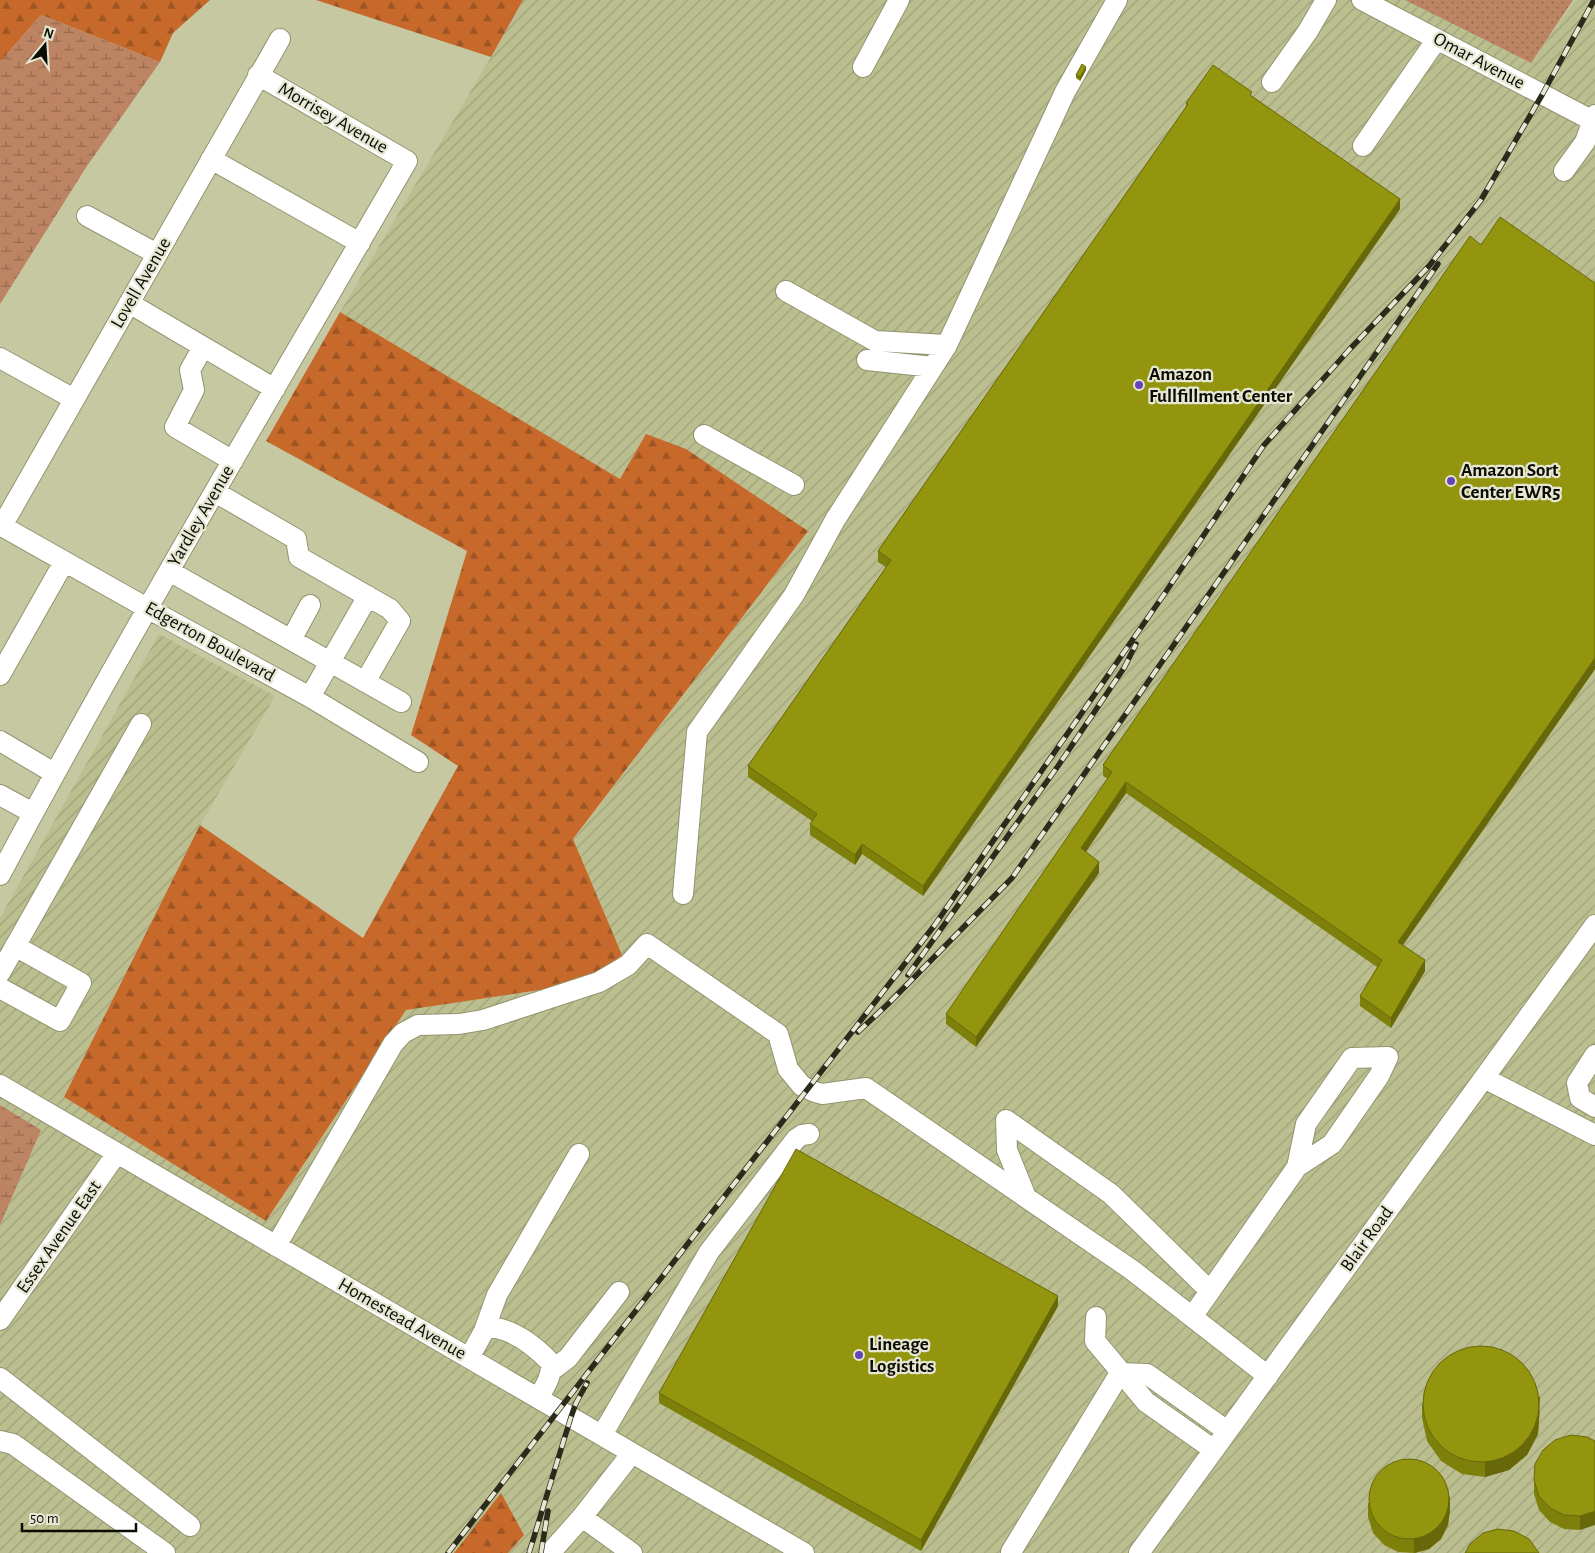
<svg xmlns="http://www.w3.org/2000/svg" width="1595" height="1553" font-family="'Alegreya Sans',sans-serif">
	<style>
		.industrial { fill: url(#industrial-furrows) }
		.forest { fill: url(#forest-firs) }
		.wetland { fill: url(#wetland-marsh) }
		.park { fill: url(#park-dots) }
		.lines { fill: none; stroke-linecap: round; stroke-linejoin: round }
		.minor-casing { stroke: #91946e; stroke-width: 22 }
		.minor { stroke: #fff; stroke-width: 20 }
		.rail-casing { stroke: #2b2b1c; stroke-width: 5.5 }
		.rail { stroke: #e5e7d3; stroke-width: 4; stroke-dasharray: 11; stroke-linecap: butt }
		.wall { fill: #7e800c }
		.shaded-wall { fill: #67680a }
		.building { fill: #93950e; stroke: #67680a }
		.poi-dot { fill: #6443bb; stroke: #e5e7d3; stroke-width: 2 }
		.labels { text-anchor: middle; dominant-baseline: central; stroke-width: 4.5; stroke-linejoin: round; paint-order: stroke }
		.street-label { font-size: 19px; fill: #0c0c02; stroke: #e5e7d3 }
		.poi-label { font-size: 19px; font-weight: bold; fill: #0c0c02; stroke: #e5e7d3; text-anchor: start }
	</style>
	<defs>
		<pattern id="industrial-furrows" width="10" height="10" patternUnits="userSpaceOnUse" patternTransform="scale(1.25)"><rect width="10" height="10" fill="#bbbe8f"/><path d="M-1 1l2-2M0 10L10 0M9 11l2-2" fill="none" stroke="#a0a27a"/></pattern>
		<pattern id="forest-firs" width="22" height="20" patternUnits="userSpaceOnUse" patternTransform="scale(1.25)"><rect width="22" height="20" fill="#c6692b"/><path d="M5 1l3.5 6h-7zM16 11l3.5 6h-7z" fill="#9f5523"/></pattern>
		<pattern id="wetland-marsh" width="20" height="14" patternUnits="userSpaceOnUse" patternTransform="scale(1.25)"><rect width="20" height="14" fill="#bc8463"/><path d="M1 5h8M5 5V1M11 12h8M15 12V8" fill="none" stroke="#976a4f"/></pattern>
		<pattern id="park-dots" width="8" height="8" patternUnits="userSpaceOnUse" patternTransform="scale(1.25)"><rect width="8" height="8" fill="#bc8463"/><path d="M2 2h.1M6 6h.1" fill="none" stroke="#976a4f" stroke-width="1.8" stroke-linecap="round"/></pattern>
	</defs>
	<rect width="100%" height="100%" fill="#c6c8a1"/>
	<!-- industrial -->
	<path class="industrial" d="M 523,0 L 1405,0 L 1530,63 L 1576,0 L 1595,0 L 1595,1553 L 0,1553 L 0,1225 L 41,1130 L 0,1105 L 0,918 L 159,634 L 275,696 L 200,825 L 64,1097 L 266,1221 L 406,1010 L 585,983 L 622,955 L 573,840 L 808,531 L 646,434 L 620,479 L 340,312 L 491,57 Z"/>
	<!-- forest -->
	<path class="forest" d="M 0,0 L 210,0 L 173,33 L 160,62 L 41,15 L 0,62 Z
		M 316,0 L 523,0 L 491,57 Z
		M 340,312 L 620,479 L 646,434 L 686,449 L 808,531 L 573,839 L 622,955 L 586,983 L 406,1010 L 266,1221 L 64,1097 L 200,825 L 363,938 L 458,766 L 411,735 L 467,551 L 266,441 Z
		M 501,1493 L 524,1535 L 508,1553 L 454,1553 Z"/>
	<!-- wetland -->
	<path class="wetland" d="M 41,15 L 160,62 L 87,166 L 0,304 L 0,62 Z
		M 0,1105 L 41,1130 L 0,1225 Z"/>
	<!-- park -->
	<path class="park" d="M 1405,0 L 1573,0 L 1531,63 Z"/>
	<g class="lines">
		<defs>
			<path id="minor" d="M 1362,0 L 1595,122
				M 863,67 L 899,0
				M 1272,82 L 1308,31 L 1326,0
				M 1363,146 L 1437,39
				M 211,159 L 360,243
				M 1564,171 L 1585,142 L 1595,115
				M 87,216 L 157,254
				M 786,291 L 875,341 L 947,345
				M 129,303 L 275,389
				M 203,347 L 190,370 L 194,390 L 175,427 L 233,461
				M 0,358 L 74,399
				M 867,360 L 933,367
				M 704,435 L 794,485
				M 215,492 L 296,539 L 299,557 L 390,609 L 400,621 L 365,682
				M 0,525 L 147,608 L 310,697 L 418,762
				M 2,526 L 280,39
				M 169,571 L 401,702
				M 291,640 L 310,605
				M 0,675 L 64,562
				M 310,697 L 368,596
				M 0,741 L 54,773
				M 0,795 L 33,813
				M 0,875 C 129,633 270,398 407,161 L 258,75
				M 683,894 L 697,732 L 794,595 L 835,520 L 947,345 L 1065,92 L 1117,0
				M 0,973 L 141,724
				M 0,988 L 60,1021 L 81,983 L 15,946
				M 1595,1055 L 1577,1083 L 1580,1098 L 1595,1107
				M 1484,1078 L 1595,1135
				M 0,1085 L 804,1553
				M 1006,1120 L 1111,1194 L 1210,1291
				M 1006,1120 L 1007,1150 L 1026,1197
				M 276,1246 L 393,1044 L 403,1033 L 418,1025 L 459,1024 L 483,1020 L 599,982 L 628,965 L 647,944 L 778,1034 L 788,1069 L 802,1086 L 815,1092 L 822,1094 L 866,1088 L 1132,1270 L 1268,1376
				M 1096,1317 L 1095,1341 L 1146,1402 L 1214,1450
				M 1192,1317 L 1297,1167 L 1306,1124 L 1352,1058 L 1388,1057 L 1379,1076 L 1332,1144 L 1297,1167
				M 0,1320 L 117,1153
				M 484,1331 L 491,1327 C 514,1330 535,1346 551,1363 C 552,1376 545,1387 538,1398
				M 469,1358 L 484,1331 L 497,1295 L 579,1154
				M 552,1370 L 568,1358 L 619,1292
				M 1120,1373 L 1147,1374 L 1227,1431
				M 0,1378 L 190,1526
				M 602,1435 L 709,1252 L 796,1139 L 802,1135 L 809,1134
				M 0,1441 L 13,1444 L 165,1553
				M 582,1517 L 632,1553
				M 1011,1552 L 1120,1373
				M 550,1553 L 582,1517 L 632,1453
				M 1139,1553 L 1595,925"/>
		</defs>
		<!-- minor casing -->
		<use href="#minor" class="minor-casing"/>
		<!-- minor -->
		<use href="#minor" class="minor"/>
		<defs>
			<path id="rail" d="M 908,975 L 1058,766 L 1124,668 L 1136,644
				M 858,1032 L 887,1005 L 1012,878 L 1438,264
				M 448,1553 L 934,926 L 1165,593 L 1264,445 L 1349,350 L 1429,266 L 1481,200 L 1542,95 L 1594,0
				M 529,1553 L 571,1417 L 576,1403 L 587,1383
				M 541,1553 L 548,1511"/>
		</defs>
		<!-- rail casing -->
		<use href="#rail" class="rail-casing"/>
		<!-- rail -->
		<use href="#rail" class="rail"/>
	</g>
	<!-- wall -->
	<path class="wall" d="M 1086,70 L 1080,81 L 1076,78 L 1076,75 Z
		M 1252,96 L 1400,209 L 923,896 L 862,854 L 855,865 L 810,835 L 810,824 L 812,821 L 748,777 L 748,766 L 886,567 L 878,562 L 878,551 L 1186,107 L 1186,103 Z
		M 1481,245 L 1595,283 L 1595,669 L 1403,945 L 1425,971 L 1391,1028 L 1360,1006 L 1360,996 L 1377,967 L 1126,793 L 1085,852 L 1099,873 L 976,1047 L 946,1024 L 946,1014 L 1108,779 L 1103,776 L 1103,765 Z
		M 1058,1306 L 921,1551 L 659,1403 L 659,1393 Z
		M 1422,1404 L 1540,1410 L 1538,1434 L 1527,1455 L 1509,1470 L 1485,1477 L 1462,1474 L 1441,1461 L 1427,1441 L 1422,1418 Z
		M 1587,1437 L 1580,1530 L 1564,1529 L 1550,1522 L 1539,1510 L 1534,1494 L 1534,1480 Z
		M 1368,1503 L 1450,1510 L 1448,1525 L 1441,1539 L 1429,1549 L 1415,1553 L 1398,1552 L 1384,1545 L 1373,1533 L 1368,1517 Z"/>
	<!-- shaded-wall -->
	<path class="shaded-wall" d="M 1086,67 L 1086,70 L 1080,81 L 1080,77 Z
		M 1400,199 L 1400,209 L 923,896 L 923,886 Z
		M 1595,658 L 1595,669 L 1398,952 L 1398,942 Z
		M 1126,782 L 1126,793 L 1081,859 L 1081,848 Z
		M 862,844 L 862,854 L 855,865 L 855,855 Z
		M 1099,862 L 1099,873 L 976,1047 L 976,1037 Z
		M 1425,960 L 1425,971 L 1391,1028 L 1391,1018 Z
		M 1058,1296 L 1058,1306 L 921,1551 L 921,1540 Z
		M 1540,1396 L 1538,1434 L 1527,1455 L 1509,1470 L 1485,1477 L 1485,1463 Z
		M 1450,1496 L 1450,1510 L 1448,1525 L 1441,1539 L 1429,1549 L 1414,1553 L 1414,1539 Z
		M 1595,1511 L 1595,1525 L 1580,1530 L 1580,1516 Z"/>
	<!-- building -->
	<path class="building" d="M 1082,64 L 1086,67 L 1080,77 L 1076,75 Z
		M 1213,65 L 1252,92 L 1250,95 L 1400,199 L 923,886 L 862,844 L 855,855 L 810,824 L 817,814 L 748,766 L 891,560 L 878,551 L 1188,104 L 1186,103 Z
		M 1500,217 L 1595,283 L 1595,658 L 1398,942 L 1425,960 L 1391,1018 L 1360,996 L 1382,960 L 1126,782 L 1081,848 L 1099,862 L 976,1037 L 946,1014 L 1112,772 L 1103,765 L 1470,236 L 1481,245 Z
		M 796,1149 L 1058,1296 L 921,1540 L 659,1393 Z
		M1423 1404a58 58 0 1 1 116 0a58 58 0 1 1-116 0Z
		M 1571,1435 L 1587,1437 L 1595,1441 L 1595,1511 L 1580,1516 L 1564,1515 L 1550,1508 L 1539,1496 L 1534,1480 L 1535,1464 L 1543,1450 L 1555,1440 Z
		M1369 1499a40 40 0 1 1 80 0a40 40 0 1 1-80 0Z
		M 1498,1529 L 1514,1531 L 1529,1539 L 1539,1553 L 1465,1553 L 1470,1544 L 1483,1533 Z"/>
	<!-- markers -->
	<g class="poi-dot">
		<circle cx="1139" cy="385" r="5"/>
		<circle cx="1451" cy="481" r="5"/>
		<circle cx="859" cy="1355" r="5"/>
	</g>
	<g class="labels">
		<!-- street labels -->
		<g class="street-label">
			<text transform="translate(1479 61) rotate(28)">Omar Avenue</text>
			<text transform="translate(333 118) rotate(30)">Morrisey Avenue</text>
			<text transform="translate(141 283) rotate(-60)">Lovell Avenue</text>
			<text transform="translate(201 516) rotate(-60)">Yardley Avenue</text>
			<text transform="translate(210 642) rotate(29)">Edgerton Boulevard</text>
			<text transform="translate(59 1237) rotate(-55)">Essex Avenue East</text>
			<text transform="translate(1367 1239) rotate(-54)">Blair Road</text>
			<text transform="translate(402 1319) rotate(30)">Homestead Avenue</text>
		</g>
		<!-- poi labels -->
		<g class="poi-label">
			<text x="1149" y="374">Amazon<tspan x="1149" dy="22">Fullfillment Center</tspan></text>
			<text x="1461" y="470">Amazon Sort<tspan x="1461" dy="22">Center EWR5</tspan></text>
			<text x="869" y="1344">Lineage<tspan x="869" dy="22">Logistics</tspan></text>
		</g>
	</g>
	<!-- north arrow -->
	<g transform="translate(45 45) rotate(18)" stroke="#e5e7d3" stroke-width="4" paint-order="stroke">
	<path d="M0-4L9 19L0 12L-9 19Z" fill="#0c0c02"/>
	<text y="-8" font-size="14" font-weight="bold" text-anchor="middle" fill="#0c0c02">N</text>
	</g>
	<!-- scale -->
	<path d="M22 1523v8h114v-8" fill="none" stroke="#0c0c02" stroke-width="2.5"/>
	<text x="30" y="1523" font-size="15" fill="#0c0c02" stroke="#e5e7d3" stroke-width="4" paint-order="stroke">50 m</text>
</svg>
